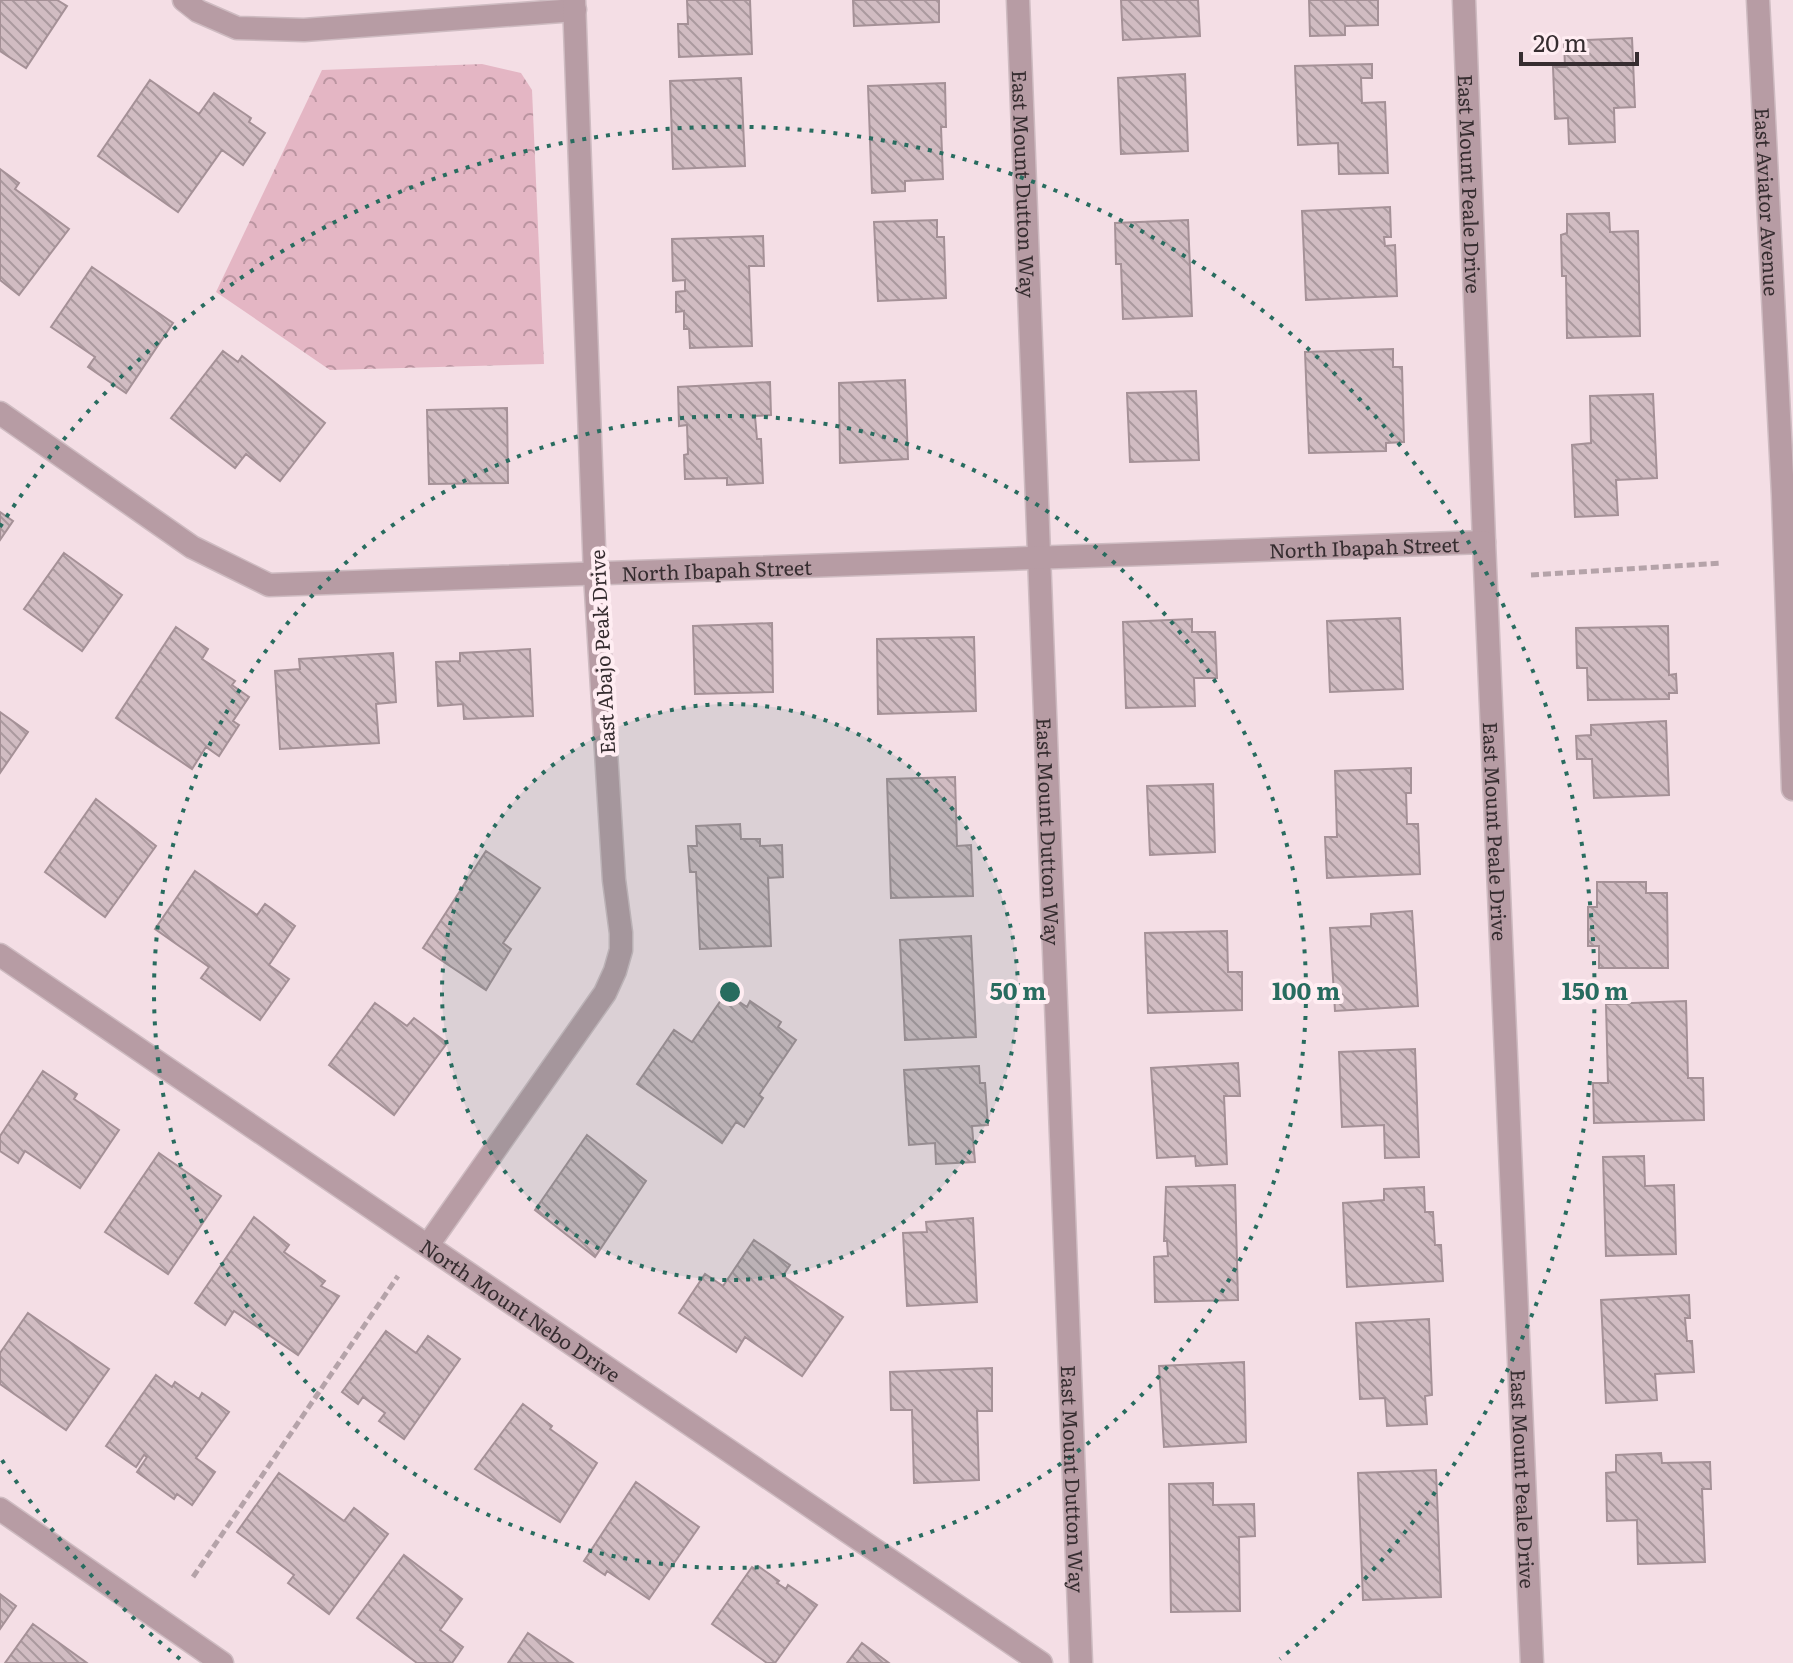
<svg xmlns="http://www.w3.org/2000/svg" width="1793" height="1663" font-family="Literata,serif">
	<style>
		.park { fill: url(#park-crowns) }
		.building { fill: url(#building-back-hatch); stroke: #a59197; stroke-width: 2 }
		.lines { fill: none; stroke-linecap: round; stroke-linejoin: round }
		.minor-casing { stroke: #cebbc1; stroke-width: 25 }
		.path { stroke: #b5a3a9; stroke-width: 5; stroke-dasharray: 8 4; stroke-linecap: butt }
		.minor { stroke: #b79ca4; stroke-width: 22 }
		.ring { fill: none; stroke: #286c5f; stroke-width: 4; stroke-dasharray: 4 8 }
		.labels { text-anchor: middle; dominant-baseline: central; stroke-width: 8; stroke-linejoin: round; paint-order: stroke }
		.street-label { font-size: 20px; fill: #362d30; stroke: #ffedf2 }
		.centre { fill: #286c5f; stroke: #ffedf2; stroke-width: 4 }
		.ring-label { font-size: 24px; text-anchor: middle; font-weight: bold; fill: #286c5f; stroke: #ffedf2; stroke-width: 8; stroke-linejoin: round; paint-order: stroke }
	</style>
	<defs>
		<pattern id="park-crowns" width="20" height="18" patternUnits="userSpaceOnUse" patternTransform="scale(2)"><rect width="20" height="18" fill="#e4b6c4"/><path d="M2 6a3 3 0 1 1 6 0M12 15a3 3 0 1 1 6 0" fill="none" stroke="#ba94a0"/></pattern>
		<pattern id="building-back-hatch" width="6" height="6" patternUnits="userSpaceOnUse" patternTransform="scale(2)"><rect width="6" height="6" fill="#d1bcc2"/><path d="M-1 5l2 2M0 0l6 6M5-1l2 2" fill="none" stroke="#aa999e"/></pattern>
	</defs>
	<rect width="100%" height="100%" fill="#f4dee5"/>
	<!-- park -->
	<path class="park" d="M 482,64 L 521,73 L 532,90 L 544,364 L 330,370 L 216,292 L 322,70 Z"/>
	<!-- building -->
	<path class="building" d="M 0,0 L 57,0 L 67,6 L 26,68 L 0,51 Z
		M 687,0 L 750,0 L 752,54 L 679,57 L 678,24 L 688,24 Z
		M 853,0 L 939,0 L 939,22 L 854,26 Z
		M 1121,0 L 1198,0 L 1200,36 L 1123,40 Z
		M 1309,0 L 1378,0 L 1378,25 L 1345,26 L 1345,35 L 1310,36 Z
		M 1632,38 L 1635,107 L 1614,108 L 1615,142 L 1569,144 L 1568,118 L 1555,119 L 1553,67 L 1565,67 L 1564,41 Z
		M 1372,64 L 1372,78 L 1361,78 L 1362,103 L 1385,102 L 1388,173 L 1339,174 L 1338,143 L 1298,145 L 1295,66 Z
		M 1185,74 L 1188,151 L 1121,154 L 1118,78 Z
		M 741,78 L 745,166 L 673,169 L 670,81 Z
		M 150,80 L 199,114 L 214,93 L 251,118 L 249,122 L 265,133 L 243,165 L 222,150 L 178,212 L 98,156 Z
		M 945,83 L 946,127 L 941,127 L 943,179 L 905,181 L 905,191 L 872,193 L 868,86 Z
		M 0,169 L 19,183 L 15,189 L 69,229 L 19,295 L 0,280 Z
		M 1390,207 L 1391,237 L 1384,237 L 1385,246 L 1395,245 L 1397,296 L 1306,300 L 1302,211 Z
		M 1609,213 L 1610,232 L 1638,231 L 1640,336 L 1567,338 L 1566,276 L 1562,276 L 1561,235 L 1567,233 L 1567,214 Z
		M 937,220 L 937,237 L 944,237 L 946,298 L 878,301 L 874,222 Z
		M 1188,220 L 1192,316 L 1123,319 L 1121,264 L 1116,264 L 1115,223 Z
		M 763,236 L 764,266 L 749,266 L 752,346 L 690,348 L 689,329 L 684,329 L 684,311 L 676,312 L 676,292 L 685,291 L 685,280 L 673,281 L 672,239 Z
		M 92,267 L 173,323 L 126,393 L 88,367 L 95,357 L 51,327 Z
		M 1393,349 L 1393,367 L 1402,367 L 1404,442 L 1386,443 L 1386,451 L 1309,453 L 1305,352 Z
		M 223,351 L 238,362 L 242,356 L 325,423 L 280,481 L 246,454 L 235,468 L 171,418 Z
		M 905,380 L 908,459 L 840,463 L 839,383 Z
		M 770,382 L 771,415 L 755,416 L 757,439 L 761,439 L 763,483 L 727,485 L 727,478 L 685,479 L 684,455 L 688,454 L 687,425 L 679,426 L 678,387 Z
		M 1196,391 L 1199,460 L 1130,462 L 1127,393 Z
		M 1653,394 L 1657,478 L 1616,480 L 1618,515 L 1575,517 L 1572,445 L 1591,443 L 1590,396 Z
		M 507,408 L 508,483 L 429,484 L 427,410 Z
		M 0,512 L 13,521 L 0,540 Z
		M 64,553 L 122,595 L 82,651 L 24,609 Z
		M 1400,618 L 1403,689 L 1330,692 L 1327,621 Z
		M 1192,619 L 1192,632 L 1215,632 L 1217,678 L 1194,678 L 1195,706 L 1126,708 L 1123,622 Z
		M 772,623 L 773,692 L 695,694 L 693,626 Z
		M 1668,626 L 1669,675 L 1676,674 L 1677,693 L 1669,693 L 1669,699 L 1588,700 L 1587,668 L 1577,668 L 1576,628 Z
		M 176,627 L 208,649 L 202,659 L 235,681 L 232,685 L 249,697 L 233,721 L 239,725 L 219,756 L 206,747 L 192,769 L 116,718 Z
		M 974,637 L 976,711 L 878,714 L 877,639 Z
		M 530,649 L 533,716 L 464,719 L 463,704 L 438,706 L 436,662 L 460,661 L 460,653 Z
		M 393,653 L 396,702 L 376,704 L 379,743 L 280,749 L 275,671 L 300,669 L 299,659 Z
		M 0,712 L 28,732 L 0,773 Z
		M 1666,721 L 1669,795 L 1594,798 L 1592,759 L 1577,759 L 1576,736 L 1591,735 L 1591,725 Z
		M 1411,768 L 1411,793 L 1406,793 L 1407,824 L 1418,824 L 1420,874 L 1327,878 L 1325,837 L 1337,837 L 1335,771 Z
		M 955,777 L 957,846 L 971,845 L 973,896 L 891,898 L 887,779 Z
		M 1213,784 L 1215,852 L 1150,855 L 1147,786 Z
		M 96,799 L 156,846 L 105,917 L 45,872 Z
		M 740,824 L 741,839 L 760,839 L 760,846 L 782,845 L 783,877 L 768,878 L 771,946 L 700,949 L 696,872 L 690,872 L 688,846 L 697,846 L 696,826 Z
		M 486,851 L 540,888 L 503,943 L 511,949 L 486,990 L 423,948 Z
		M 195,871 L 257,915 L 265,904 L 295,926 L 269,965 L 289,979 L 260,1020 L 201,978 L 209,967 L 155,929 Z
		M 1597,882 L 1646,882 L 1646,893 L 1667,893 L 1668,968 L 1599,968 L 1599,946 L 1588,946 L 1588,907 L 1597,907 Z
		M 1412,911 L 1418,1006 L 1335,1011 L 1330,928 L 1371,926 L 1371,914 Z
		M 1227,931 L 1228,972 L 1242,972 L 1242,1010 L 1148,1013 L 1145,933 Z
		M 971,936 L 976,1037 L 905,1040 L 900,940 Z
		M 726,993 L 747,1007 L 750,1001 L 781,1022 L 778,1027 L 796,1040 L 759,1095 L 763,1098 L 744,1127 L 736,1122 L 722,1143 L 637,1084 L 674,1030 L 692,1042 Z
		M 1686,1001 L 1688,1078 L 1703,1078 L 1704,1120 L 1594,1123 L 1593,1083 L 1608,1083 L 1606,1004 Z
		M 375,1003 L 407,1026 L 414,1018 L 447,1043 L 394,1115 L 329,1065 Z
		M 1415,1049 L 1419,1157 L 1385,1158 L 1384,1125 L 1342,1127 L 1339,1052 Z
		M 1238,1063 L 1240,1096 L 1224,1096 L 1227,1164 L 1196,1166 L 1195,1156 L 1157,1158 L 1151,1068 Z
		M 979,1066 L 980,1083 L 985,1083 L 988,1125 L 972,1126 L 975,1162 L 936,1164 L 935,1143 L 909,1145 L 904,1070 Z
		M 43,1071 L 77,1094 L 74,1099 L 119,1130 L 80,1188 L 25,1151 L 18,1163 L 0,1151 L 0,1136 Z
		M 587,1135 L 646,1181 L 595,1257 L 535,1210 Z
		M 159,1153 L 221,1196 L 168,1274 L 105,1232 Z
		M 1644,1156 L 1645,1186 L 1674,1185 L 1676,1254 L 1606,1256 L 1603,1157 Z
		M 1235,1185 L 1238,1300 L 1155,1302 L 1154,1257 L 1168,1256 L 1167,1241 L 1164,1241 L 1166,1187 Z
		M 1424,1187 L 1425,1212 L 1433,1212 L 1435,1245 L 1441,1245 L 1443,1281 L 1347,1287 L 1343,1203 L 1384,1200 L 1384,1189 Z
		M 254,1217 L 289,1245 L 284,1252 L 325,1281 L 321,1286 L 339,1296 L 298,1355 L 234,1311 L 225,1325 L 195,1303 Z
		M 973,1218 L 977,1302 L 907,1306 L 903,1233 L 927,1232 L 926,1222 Z
		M 754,1240 L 790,1265 L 783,1276 L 843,1317 L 802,1376 L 745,1337 L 736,1352 L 679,1313 L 705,1274 L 723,1286 Z
		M 1689,1295 L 1690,1318 L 1685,1318 L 1687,1341 L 1692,1341 L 1694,1372 L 1655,1374 L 1657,1400 L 1606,1403 L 1601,1300 Z
		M 28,1313 L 109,1369 L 66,1430 L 0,1384 L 0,1353 Z
		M 1429,1319 L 1432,1395 L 1425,1396 L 1427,1424 L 1387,1426 L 1385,1398 L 1360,1399 L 1356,1323 Z
		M 386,1331 L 416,1353 L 428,1336 L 460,1359 L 404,1439 L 379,1421 L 385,1413 L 363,1397 L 358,1404 L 342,1392 Z
		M 1244,1362 L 1246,1442 L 1164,1447 L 1159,1366 Z
		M 992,1368 L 992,1411 L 977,1411 L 979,1480 L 914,1483 L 912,1410 L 891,1410 L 890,1372 Z
		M 156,1375 L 172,1387 L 175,1382 L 199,1399 L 202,1393 L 229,1412 L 196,1458 L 215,1472 L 192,1505 L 177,1494 L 174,1499 L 137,1472 L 147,1457 L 144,1455 L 136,1467 L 106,1446 Z
		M 523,1404 L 552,1426 L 550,1429 L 597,1463 L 560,1522 L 475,1469 Z
		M 1661,1453 L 1662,1463 L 1710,1462 L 1711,1489 L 1702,1489 L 1705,1562 L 1638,1564 L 1637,1520 L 1607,1521 L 1606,1473 L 1616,1472 L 1616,1455 Z
		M 1436,1470 L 1441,1597 L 1363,1600 L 1358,1473 Z
		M 279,1473 L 344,1521 L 354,1508 L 388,1534 L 329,1614 L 288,1583 L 294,1575 L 237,1532 Z
		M 636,1482 L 699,1527 L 649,1599 L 607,1571 L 605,1575 L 584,1561 Z
		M 1213,1483 L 1213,1505 L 1254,1504 L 1255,1536 L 1239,1537 L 1240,1611 L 1171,1612 L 1169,1484 Z
		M 404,1555 L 462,1599 L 440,1630 L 463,1647 L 452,1663 L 417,1663 L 357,1618 Z
		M 758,1566 L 779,1581 L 777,1583 L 786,1589 L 788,1585 L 817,1605 L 775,1663 L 767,1663 L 712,1624 L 752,1567 L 755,1569 Z
		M 0,1594 L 16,1606 L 0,1629 Z
		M 33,1624 L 87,1663 L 5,1663 Z
		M 528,1633 L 573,1663 L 508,1663 Z
		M 862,1643 L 889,1663 L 847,1663 Z"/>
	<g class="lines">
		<defs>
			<g id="minor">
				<path d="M 184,0 L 198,11 L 237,28 L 304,30 L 575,10"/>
				<path id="s1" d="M 1018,0 L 1081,1663"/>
				<path id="s2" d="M 1464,0 L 1484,542 L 1532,1663"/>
				<path id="s3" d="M 1758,0 L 1783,495 L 1793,789"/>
				<path id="s4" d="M 0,413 L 192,547 L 269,585 L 1484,542"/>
				<path id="s5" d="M 0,955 L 1041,1663"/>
				<path d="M 428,1245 L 605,993 L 615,971 L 621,950 L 621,933 L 614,880 L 595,575 L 574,0"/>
				<path d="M 0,1509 L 222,1663"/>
			</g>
		</defs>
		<!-- minor casing -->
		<use href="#minor" class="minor-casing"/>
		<!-- path -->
		<path class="path" d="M 1531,575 L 1722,563
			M 193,1577 L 398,1276"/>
		<!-- minor -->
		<use href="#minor" class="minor"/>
	</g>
	<!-- distance rings -->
	<circle cx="730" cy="992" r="288" fill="#286c5f" fill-opacity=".12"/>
	<g class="ring">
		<circle cx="730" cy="992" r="288"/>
		<circle cx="730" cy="992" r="576"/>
		<path d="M180 1659A865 865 0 0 1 0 1457M0 527A865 865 0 1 1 1280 1659"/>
	</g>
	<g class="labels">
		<!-- street labels -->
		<g class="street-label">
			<text stroke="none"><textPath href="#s1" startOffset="184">East Mount Dutton Way</textPath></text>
			<text stroke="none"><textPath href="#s2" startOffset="184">East Mount Peale Drive</textPath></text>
			<text stroke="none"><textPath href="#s3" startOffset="202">East Aviator Avenue</textPath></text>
			<text stroke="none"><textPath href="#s4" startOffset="1416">North Ibapah Street</textPath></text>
			<text stroke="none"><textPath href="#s4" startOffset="768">North Ibapah Street</textPath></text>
			<text transform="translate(601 652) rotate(-93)">East Abajo Peak Drive</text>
			<text stroke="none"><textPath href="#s1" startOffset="832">East Mount Dutton Way</textPath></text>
			<text stroke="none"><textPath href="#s2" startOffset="832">East Mount Peale Drive</textPath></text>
			<text stroke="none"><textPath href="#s5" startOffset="630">North Mount Nebo Drive</textPath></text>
			<text stroke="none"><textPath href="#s1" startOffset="1480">East Mount Dutton Way</textPath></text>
			<text stroke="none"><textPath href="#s2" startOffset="1480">East Mount Peale Drive</textPath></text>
		</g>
	</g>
	<circle cx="730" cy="992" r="12" class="centre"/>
	<g class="ring-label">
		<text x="1018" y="1000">50 m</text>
		<text x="1306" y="1000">100 m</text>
		<text x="1595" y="1000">150 m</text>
	</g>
	<!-- scale -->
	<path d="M1521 52v12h116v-12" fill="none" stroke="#362d30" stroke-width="4"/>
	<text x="1533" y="52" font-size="24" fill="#362d30" stroke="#ffedf2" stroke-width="6" paint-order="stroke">20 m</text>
</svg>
